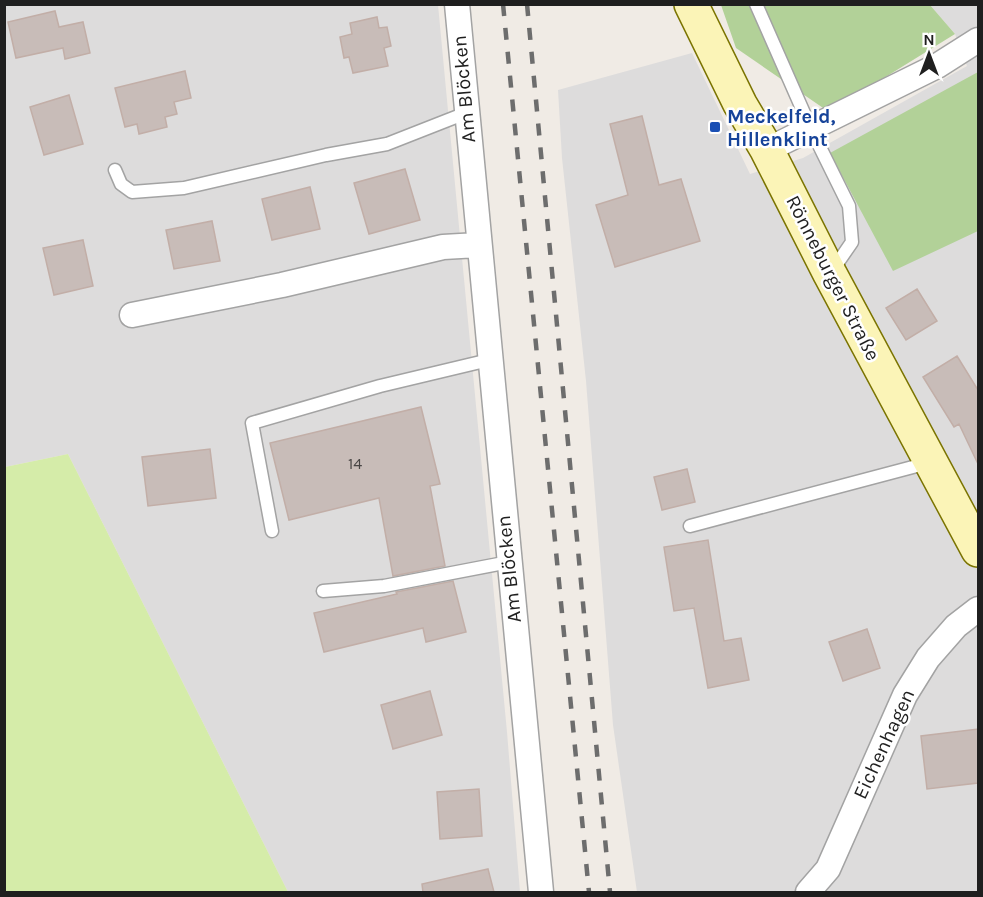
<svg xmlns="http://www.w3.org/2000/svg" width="983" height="897" font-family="Karla,sans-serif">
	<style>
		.residential { fill: #dddcdc }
		.grass { fill: #d5eca9 }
		.forest { fill: #b2d198 }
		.building { fill: #c8bcb8; stroke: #c2aea7; stroke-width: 1.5 }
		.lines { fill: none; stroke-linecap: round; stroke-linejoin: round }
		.lane-casing { stroke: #a3a3a3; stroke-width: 15 }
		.street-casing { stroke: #a3a3a3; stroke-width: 27 }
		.secondary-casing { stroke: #7b7401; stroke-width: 36 }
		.lane { stroke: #fff; stroke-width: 12 }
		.street { stroke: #fff; stroke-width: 24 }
		.secondary { stroke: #fbf4b7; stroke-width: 33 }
		.rail { stroke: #6d6d6d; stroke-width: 4.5; stroke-dasharray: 12 12; stroke-linecap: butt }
		.transit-dot { fill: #1a4fb4; stroke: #fff; stroke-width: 2 }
		.labels { text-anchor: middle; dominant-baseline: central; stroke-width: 5; stroke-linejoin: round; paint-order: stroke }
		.number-label { font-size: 16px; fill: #494645 }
		.street-label { font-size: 20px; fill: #1f1f1f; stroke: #fff }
		.transit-label { font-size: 20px; font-weight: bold; fill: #164399; stroke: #fff; text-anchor: start }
	</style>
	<rect width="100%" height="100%" fill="#f0ebe5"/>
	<!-- residential -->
	<path class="residential" d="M 4,5 L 438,5 L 507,732 L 520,892 L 288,892 L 68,454 L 5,467 Z
		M 930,5 L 978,5 L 978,892 L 637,892 L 613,725 L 586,381 L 562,158 L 558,90 L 692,53 L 750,174 L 803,158 L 967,66 L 955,34 Z"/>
	<!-- grass -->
	<path class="grass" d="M 68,454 L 288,892 L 5,892 L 5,467 Z"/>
	<!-- forest -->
	<path class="forest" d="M 721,5 L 930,5 L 955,34 L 829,112 L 736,48 Z
		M 978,72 L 978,231 L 893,271 L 830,153 Z"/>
	<!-- building -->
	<path class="building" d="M 55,11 L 59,27 L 83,22 L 90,53 L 65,59 L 63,48 L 16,58 L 8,22 Z
		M 377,17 L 379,28 L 387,27 L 391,46 L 384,48 L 388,66 L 353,73 L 349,57 L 344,58 L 340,37 L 352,34 L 350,23 Z
		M 185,71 L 191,98 L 174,102 L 177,114 L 165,117 L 167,127 L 139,134 L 137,124 L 125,127 L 115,88 Z
		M 69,95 L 83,144 L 44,155 L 30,107 Z
		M 642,116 L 659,185 L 681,179 L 700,241 L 615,267 L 596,205 L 628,195 L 610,124 Z
		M 405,169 L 420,220 L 369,234 L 354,183 Z
		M 310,187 L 320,229 L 272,240 L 262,199 Z
		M 212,221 L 220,261 L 174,269 L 166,230 Z
		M 83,240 L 93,286 L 54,295 L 43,248 Z
		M 917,289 L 937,321 L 906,340 L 886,308 Z
		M 957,356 L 978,390 L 978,464 L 959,424 L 954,427 L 923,377 Z
		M 421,407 L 440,484 L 430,486 L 445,566 L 393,576 L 379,498 L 289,520 L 270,443 Z
		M 210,449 L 216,498 L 148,506 L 142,457 Z
		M 687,469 L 695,502 L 662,510 L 654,477 Z
		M 708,540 L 724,641 L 741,638 L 749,680 L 708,688 L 694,608 L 674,611 L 664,547 Z
		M 453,581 L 466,632 L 426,642 L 423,628 L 324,652 L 314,613 L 397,594 L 396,592 Z
		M 867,629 L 880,668 L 843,681 L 829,642 Z
		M 430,691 L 442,735 L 393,749 L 381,705 Z
		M 978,729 L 978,783 L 927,789 L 921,736 Z
		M 479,789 L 482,836 L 440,839 L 437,792 Z
		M 488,869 L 494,892 L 423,892 L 422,884 Z"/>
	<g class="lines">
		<defs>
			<path id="lane" d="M 756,4 L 811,129 L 849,206 L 852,242 L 832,271
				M 115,170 L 121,184 L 132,192 L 184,188 L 326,155 L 387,144 L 466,113
				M 690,526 L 928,463
				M 272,531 L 252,423 L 380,386 L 489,360
				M 323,591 L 384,586 L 509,562"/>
			<path id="street" d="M 457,4 L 541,892
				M 767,150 L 937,66 L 978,40
				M 132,315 L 282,285 L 443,247 L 478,245
				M 808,892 L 828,869 L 905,695 L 928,658 L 956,626 L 978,609"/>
			<path id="secondary" d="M 691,4 L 740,104 L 767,150 L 830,274 L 978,550"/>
		</defs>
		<!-- lane casing -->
		<use href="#lane" class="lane-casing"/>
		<!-- street casing -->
		<use href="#street" class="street-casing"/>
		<!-- secondary casing -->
		<use href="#secondary" class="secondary-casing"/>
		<!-- lane -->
		<use href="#lane" class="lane"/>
		<!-- street -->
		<use href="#street" class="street"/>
		<!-- secondary -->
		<use href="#secondary" class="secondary"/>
		<!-- rail -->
		<path class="rail" d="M 503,4 L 589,892
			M 527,4 L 610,892"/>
	</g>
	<!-- markers -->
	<rect class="transit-dot" x="709" y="121" width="12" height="12" rx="3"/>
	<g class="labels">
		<!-- number labels -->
		<g class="number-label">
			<text x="355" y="463">14</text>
		</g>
		<!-- street labels -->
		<g class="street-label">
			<text transform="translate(464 89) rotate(-95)">Am Blöcken</text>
			<text transform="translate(833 278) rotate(63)">Rönneburger Straße</text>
			<text transform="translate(509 569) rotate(-96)">Am Blöcken</text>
			<text transform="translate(884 744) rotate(-65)">Eichenhagen</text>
		</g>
		<!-- transit labels -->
		<g class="transit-label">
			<text x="727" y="116">Meckelfeld,<tspan x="727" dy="23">Hillenklint</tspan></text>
		</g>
	</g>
	<!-- border -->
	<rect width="983" height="897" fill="none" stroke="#1f1f1f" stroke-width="12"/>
	<!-- north arrow -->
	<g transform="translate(929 54)" stroke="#ffffff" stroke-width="4.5" paint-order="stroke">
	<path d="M0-4.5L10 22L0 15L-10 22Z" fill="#1f1f1f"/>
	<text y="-9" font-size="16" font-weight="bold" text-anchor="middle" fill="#1f1f1f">N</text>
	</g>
</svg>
